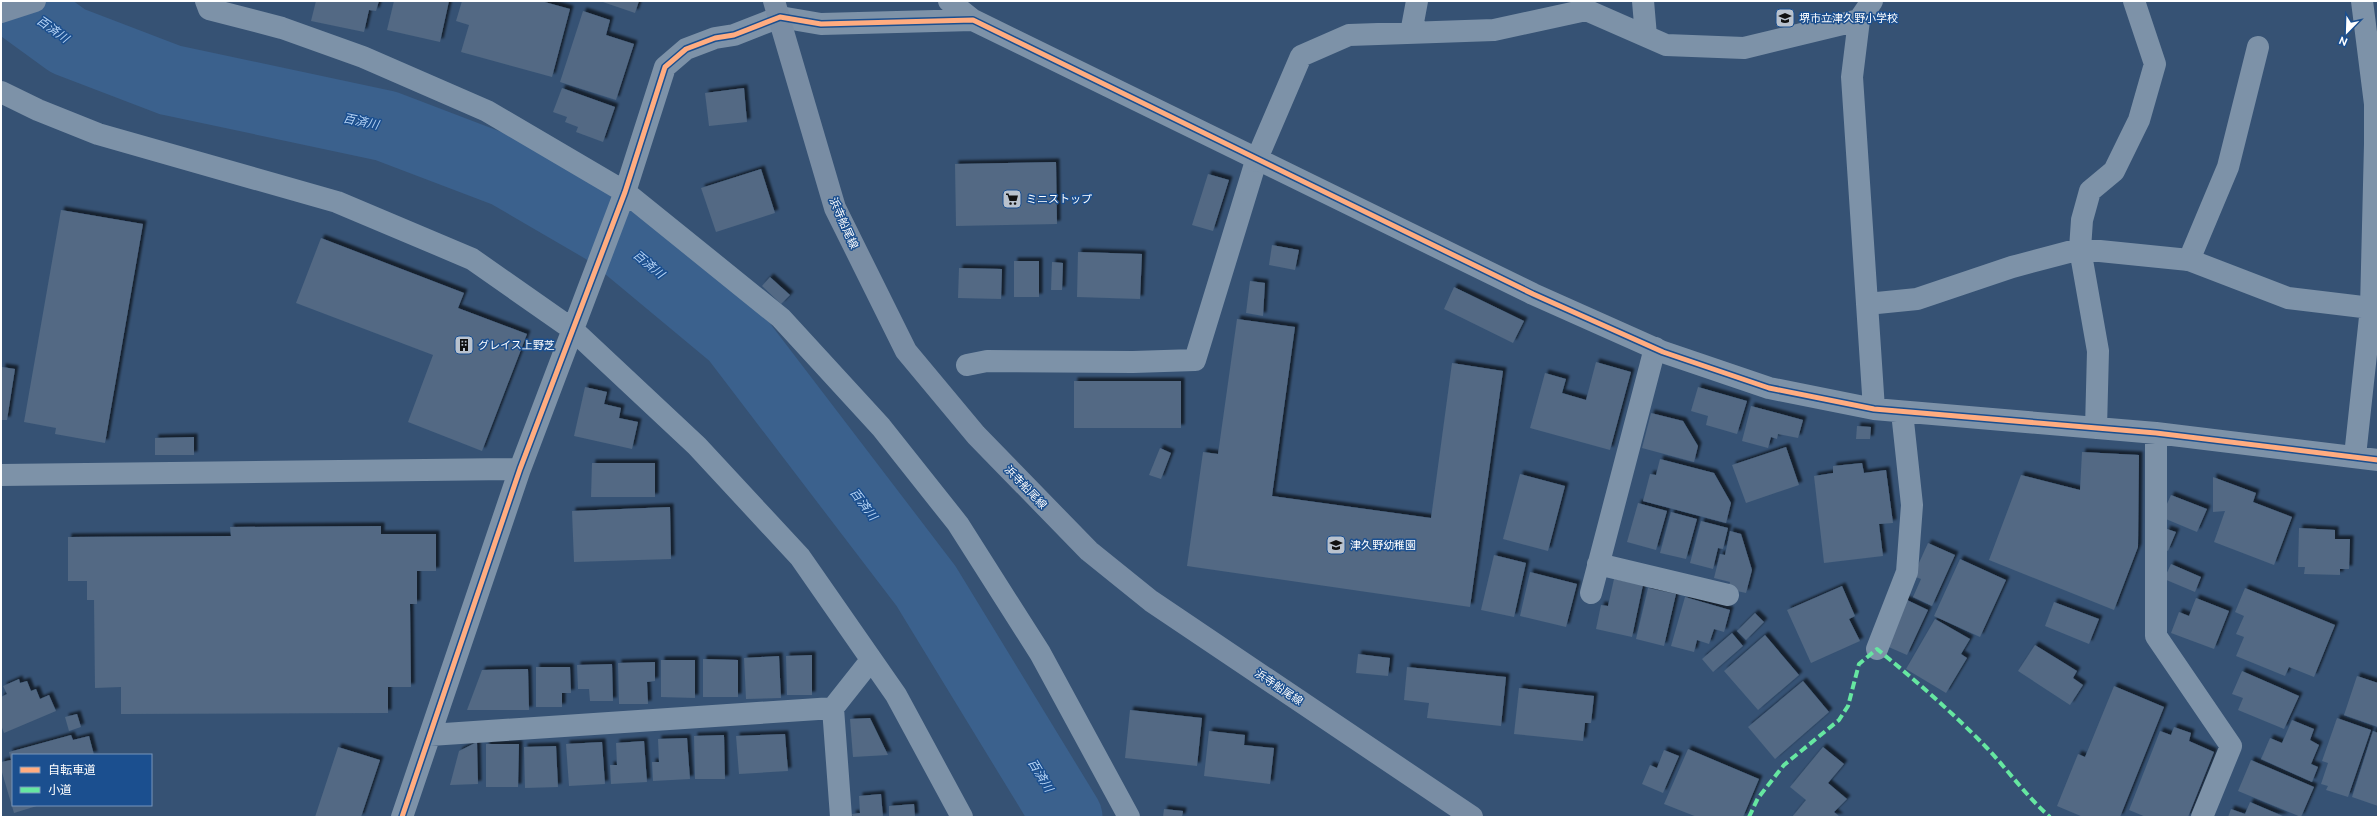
<svg xmlns="http://www.w3.org/2000/svg" width="2379" height="818" font-family="Ubuntu,'Noto Sans JP',sans-serif">
	<style>
		.lines { fill: none; stroke-linecap: round; stroke-linejoin: round }
		.river { stroke: #3b618d; stroke-width: 71 }
		.building { fill: #526984; filter: url(#shadow) }
		.lane { stroke: #7d92a8; stroke-width: 22 }
		.street { stroke: #7d92a8; stroke-width: 22 }
		.secondary { stroke: #798da4; stroke-width: 22 }
		.quiet { stroke: #66e7a1; stroke-width: 4; stroke-dasharray: 8 4; stroke-linecap: butt }
		.cycleway-casing { stroke: #1b4f8f; stroke-width: 8 }
		.cycleway { stroke: #ffac80; stroke-width: 5 }
		.labels { text-anchor: middle; dominant-baseline: central; stroke-width: 3; stroke-linejoin: round; paint-order: stroke }
		.poi-label { font-size: 11px; fill: #fff; stroke: #1b4f8f; text-anchor: start }
		.street-label { font-size: 11px; fill: #fff; stroke: #1b4f8f }
		.water-label { font-size: 12px; font-style: italic; fill: #b5d3f5; stroke: #1b4f8f }
	</style>
	<defs>
		<filter id="shadow"><feDropShadow dx="3.5" dy="-3.5" stdDeviation="1" flood-color="#0009"/></filter>
	</defs>
	<rect width="100%" height="100%" fill="#365274"/>
	<g class="lines">
		<!-- river -->
		<path class="river" d="M 13,1 L 68,41 L 170,80 L 386,126 L 507,172 L 610,232 L 735,336 L 926,586 L 1067,817"/>
	</g>
	<!-- building -->
	<path class="building" d="M 316,1 L 379,1 L 376,11 L 369,10 L 364,32 L 311,21 Z
		M 394,1 L 449,1 L 440,42 L 387,30 Z
		M 462,1 L 541,1 L 570,9 L 552,77 L 461,52 L 469,25 L 456,21 Z
		M 600,1 L 639,1 L 635,13 Z
		M 583,11 L 610,20 L 606,35 L 634,44 L 616,100 L 560,82 Z
		M 562,88 L 615,107 L 603,142 L 576,132 L 578,127 L 565,122 L 567,117 L 553,112 Z
		M 744,88 L 747,122 L 709,126 L 705,93 Z
		M 1056,162 L 1057,224 L 956,226 L 955,164 Z
		M 761,169 L 775,213 L 716,232 L 701,188 Z
		M 1208,174 L 1229,180 L 1213,231 L 1192,225 Z
		M 61,210 L 143,224 L 105,443 L 55,434 L 56,428 L 24,422 Z
		M 321,238 L 464,293 L 458,308 L 527,334 L 482,451 L 408,422 L 433,355 L 296,303 Z
		M 1272,245 L 1299,250 L 1295,270 L 1269,265 Z
		M 1078,252 L 1142,254 L 1140,299 L 1077,297 Z
		M 1014,261 L 1039,261 L 1039,297 L 1014,297 Z
		M 1052,262 L 1063,263 L 1062,290 L 1051,290 Z
		M 959,268 L 1002,269 L 1001,299 L 958,298 Z
		M 770,277 L 790,295 L 781,304 L 762,286 Z
		M 1250,281 L 1265,283 L 1263,316 L 1246,313 Z
		M 1454,287 L 1524,321 L 1513,343 L 1444,309 Z
		M 1237,319 L 1295,327 L 1272,496 L 1431,518 L 1452,363 L 1503,371 L 1470,607 L 1187,566 L 1203,452 L 1218,454 Z
		M 1596,362 L 1631,372 L 1610,450 L 1530,428 L 1545,373 L 1566,379 L 1562,393 L 1586,400 Z
		M 2,367 L 15,369 L 7,420 L 1,420 Z
		M 1074,381 L 1181,381 L 1181,428 L 1074,428 Z
		M 585,387 L 607,392 L 604,404 L 621,408 L 619,418 L 638,422 L 632,449 L 574,436 Z
		M 1698,387 L 1747,401 L 1737,434 L 1706,425 L 1708,416 L 1691,411 Z
		M 1751,406 L 1803,420 L 1798,438 L 1778,434 L 1777,439 L 1771,437 L 1768,448 L 1742,441 Z
		M 1651,413 L 1683,421 L 1698,446 L 1694,462 L 1642,448 Z
		M 1857,426 L 1871,427 L 1870,439 L 1856,439 Z
		M 194,437 L 194,455 L 155,455 L 155,438 Z
		M 1786,447 L 1799,485 L 1746,503 L 1732,465 Z
		M 1160,448 L 1171,453 L 1161,479 L 1149,475 Z
		M 2082,452 L 2139,455 L 2138,547 L 2114,610 L 1989,560 L 2021,475 L 2080,490 Z
		M 1660,459 L 1714,473 L 1731,503 L 1726,523 L 1643,501 L 1650,474 L 1656,475 Z
		M 592,463 L 655,463 L 655,497 L 591,497 Z
		M 1862,463 L 1864,473 L 1886,470 L 1893,523 L 1879,524 L 1883,556 L 1824,563 L 1814,476 L 1833,473 L 1833,466 Z
		M 1520,474 L 1565,486 L 1548,551 L 1503,539 Z
		M 2213,477 L 2256,493 L 2253,502 L 2292,517 L 2274,565 L 2214,542 L 2225,511 L 2213,512 Z
		M 2171,495 L 2207,509 L 2197,532 L 2161,517 Z
		M 1638,503 L 1667,511 L 1656,550 L 1627,542 Z
		M 670,507 L 671,559 L 574,562 L 572,511 Z
		M 1671,512 L 1697,519 L 1686,559 L 1660,553 Z
		M 1701,521 L 1728,528 L 1723,549 L 1718,548 L 1713,569 L 1690,563 Z
		M 381,526 L 381,534 L 436,534 L 436,571 L 417,571 L 417,604 L 410,604 L 411,687 L 388,687 L 388,713 L 121,714 L 121,687 L 95,688 L 94,600 L 87,600 L 87,581 L 68,581 L 68,537 L 231,536 L 230,527 Z
		M 2299,528 L 2335,530 L 2335,539 L 2350,539 L 2349,569 L 2340,569 L 2340,575 L 2304,574 L 2305,567 L 2298,567 Z
		M 2167,529 L 2176,532 L 2168,551 L 2160,548 Z
		M 1730,531 L 1741,534 L 1752,570 L 1746,593 L 1728,589 L 1730,582 L 1714,578 L 1720,554 L 1725,555 Z
		M 1928,543 L 1955,555 L 1932,606 L 1913,597 L 1921,579 L 1913,576 Z
		M 1494,555 L 1526,563 L 1514,617 L 1481,610 Z
		M 1960,559 L 2006,580 L 1980,637 L 1934,616 Z
		M 2171,564 L 2201,577 L 2195,592 L 2164,579 Z
		M 1530,572 L 1577,584 L 1566,627 L 1520,616 Z
		M 1614,579 L 1643,585 L 1632,637 L 1596,629 L 1601,605 L 1608,606 Z
		M 1842,586 L 1855,616 L 1849,619 L 1860,641 L 1811,663 L 1787,610 Z
		M 1648,588 L 1676,594 L 1664,646 L 1636,639 Z
		M 2245,588 L 2335,625 L 2314,677 L 2289,667 L 2285,676 L 2236,656 L 2244,637 L 2236,634 L 2244,616 L 2235,612 Z
		M 1685,597 L 1730,610 L 1724,632 L 1714,629 L 1709,644 L 1697,640 L 1694,652 L 1671,646 Z
		M 2196,598 L 2229,611 L 2214,649 L 2171,633 L 2179,612 L 2189,616 Z
		M 1905,599 L 1928,610 L 1907,655 L 1884,645 Z
		M 2054,602 L 2099,619 L 2089,644 L 2045,626 Z
		M 1755,613 L 1764,622 L 1746,640 L 1737,631 Z
		M 1935,619 L 1970,639 L 1961,654 L 1967,658 L 1946,693 L 1906,669 Z
		M 1732,633 L 1743,646 L 1713,672 L 1702,659 Z
		M 1765,635 L 1799,675 L 1758,710 L 1724,671 Z
		M 2035,645 L 2077,671 L 2073,678 L 2083,685 L 2070,705 L 2018,671 Z
		M 1358,654 L 1390,658 L 1388,676 L 1356,673 Z
		M 812,655 L 812,695 L 787,695 L 786,656 Z
		M 779,656 L 781,698 L 746,699 L 744,658 Z
		M 703,659 L 738,660 L 738,697 L 703,697 Z
		M 661,660 L 695,660 L 695,698 L 661,697 Z
		M 655,662 L 655,681 L 647,682 L 648,704 L 619,704 L 618,663 Z
		M 612,664 L 613,701 L 590,701 L 589,689 L 578,689 L 577,665 Z
		M 536,667 L 570,667 L 571,693 L 562,693 L 562,707 L 536,707 Z
		M 1407,667 L 1506,677 L 1501,726 L 1427,718 L 1429,703 L 1404,700 Z
		M 528,669 L 529,710 L 467,710 L 482,670 Z
		M 2242,671 L 2299,696 L 2284,729 L 2238,710 L 2243,698 L 2232,694 Z
		M 2357,676 L 2378,683 L 2378,727 L 2344,715 Z
		M 19,679 L 20,683 L 27,681 L 31,691 L 36,689 L 40,699 L 49,695 L 56,711 L 4,733 L 1,725 L 1,697 L 7,694 L 3,686 Z
		M 1803,681 L 1829,712 L 1775,759 L 1748,727 Z
		M 2114,686 L 2164,707 L 2120,817 L 2083,817 L 2057,806 L 2078,754 L 2085,757 Z
		M 1519,688 L 1594,696 L 1591,723 L 1585,723 L 1583,741 L 1514,734 Z
		M 1130,710 L 1202,718 L 1197,766 L 1125,758 Z
		M 77,714 L 81,727 L 69,731 L 65,717 Z
		M 870,718 L 888,755 L 853,757 L 850,719 Z
		M 2337,718 L 2371,730 L 2348,797 L 2326,790 L 2328,786 L 2321,784 L 2328,763 L 2322,761 Z
		M 2292,720 L 2314,729 L 2310,740 L 2319,745 L 2311,764 L 2318,767 L 2312,782 L 2261,759 L 2270,738 L 2282,743 Z
		M 2174,727 L 2191,733 L 2189,741 L 2214,752 L 2188,817 L 2146,817 L 2129,810 L 2160,731 L 2171,735 Z
		M 1209,731 L 1245,735 L 1244,745 L 1274,748 L 1270,784 L 1204,776 Z
		M 2373,731 L 2378,733 L 2378,806 L 2352,797 Z
		M 785,734 L 788,771 L 739,774 L 736,736 Z
		M 71,735 L 73,740 L 89,736 L 94,755 L 13,755 L 13,805 L 40,805 L 14,813 L 1,769 L 1,762 L 11,760 L 9,752 Z
		M 724,735 L 725,779 L 695,779 L 694,736 Z
		M 687,738 L 690,779 L 653,781 L 652,762 L 659,762 L 658,739 Z
		M 644,741 L 647,782 L 611,784 L 610,765 L 617,765 L 616,743 Z
		M 477,742 L 478,784 L 450,785 L 459,751 Z
		M 602,742 L 605,784 L 569,786 L 566,744 Z
		M 486,744 L 519,744 L 518,787 L 486,787 Z
		M 556,746 L 558,787 L 525,788 L 524,747 Z
		M 338,747 L 380,760 L 361,817 L 315,817 Z
		M 1823,747 L 1844,764 L 1828,783 L 1847,799 L 1834,812 L 1840,817 L 1792,817 L 1806,800 L 1790,787 Z
		M 1688,749 L 1759,779 L 1743,817 L 1697,817 L 1664,804 Z
		M 1664,750 L 1679,756 L 1663,793 L 1642,784 L 1650,765 L 1657,768 Z
		M 2251,760 L 2314,787 L 2301,817 L 2238,791 Z
		M 881,794 L 883,817 L 853,817 L 852,814 L 860,813 L 859,796 Z
		M 2250,802 L 2285,817 L 2228,817 L 2231,809 L 2245,814 Z
		M 914,804 L 915,817 L 889,817 L 889,806 Z
		M 1164,809 L 1183,811 L 1182,817 L 1163,817 Z"/>
	<g class="lines">
		<!-- lane -->
		<path class="lane" d="M 2189,260 L 2228,167 L 2258,47
			M 967,365 L 987,361 L 1133,362 L 1195,360 L 1256,161
			M 1598,564 L 1728,595
			M 1591,593 L 1655,348"/>
		<!-- street -->
		<path class="street" d="M 206,1 L 209,9 L 282,28 L 363,57 L 487,111 L 625,192 L 781,318 L 881,427 L 958,524 L 1040,653 L 1129,817
			M 949,1 L 973,20
			M 1643,1 L 1646,36
			M 1872,1 L 1859,20 L 1852,77 L 1874,409
			M 1411,33 L 1417,1
			M 1,92 L 38,110 L 98,134 L 337,202 L 472,259 L 572,329 L 697,446 L 800,557 L 896,695 L 962,817
			M 1256,161 L 1301,56 L 1349,35 L 1494,30 L 1586,10 L 1666,45 L 1744,48 L 1859,20
			M 1867,304 L 1917,299 L 2012,267 L 2080,249 L 2189,260 L 2288,298 L 2371,308
			M 2096,428 L 2098,351 L 2080,249 L 2082,220 L 2090,191 L 2114,171 L 2139,120 L 2155,64 L 2134,1
			M 2156,433 L 2156,636 L 2231,746 L 2202,817
			M 2355,456 L 2371,308 L 2375,144 L 2375,104 L 2362,1
			M 1,475 L 520,469
			M 1877,649 L 1907,572 L 1912,505 L 1902,412
			M 833,708 L 841,817
			M 430,735 L 833,708 L 871,660
			M 402,817 L 520,469 L 625,192 L 665,67 L 686,49 L 715,38 L 734,35 L 780,17 L 821,24 L 973,20 L 1533,294 L 1663,352 L 1769,388 L 1874,409 L 2156,433 L 2378,460"/>
		<!-- secondary -->
		<path class="secondary" d="M 774,1 L 835,208 L 906,351 L 976,435 L 1089,551 L 1151,601 L 1472,817
			M 1,12 L 35,1"/>
		<!-- quiet -->
		<path class="quiet" d="M 1749,817 L 1758,798 L 1784,765 L 1839,720 L 1848,706 L 1859,664 L 1877,649 C 1915,680 1952,712 1986,747 C 2008,770 2026,796 2050,817"/>
		<defs>
			<path id="cycleway" d="M 402,817 L 520,469 L 625,192 L 665,67 L 686,49 L 715,38 L 734,35 L 780,17 L 821,24 L 973,20 L 1533,294 L 1663,352 L 1769,388 L 1874,409 L 2156,433 L 2378,460"/>
		</defs>
		<!-- cycleway casing -->
		<use href="#cycleway" class="cycleway-casing"/>
		<!-- cycleway -->
		<use href="#cycleway" class="cycleway"/>
	</g>
	<!-- icons -->
	<defs>
		<symbol id="school-square" viewBox="-11 -11 22 22"><rect x="-9" y="-9" width="18" height="18" rx="4" fill="#b9c2ce" stroke="#1b4f8f"/><path d="M0-5L7-2L0 1L-7-2ZM-4 1L0 2.5L4 1V4Q0 6-4 4Z" fill="#111"/></symbol>
		<symbol id="supermarket-square" viewBox="-11 -11 22 22"><rect x="-9" y="-9" width="18" height="18" rx="4" fill="#b9c2ce" stroke="#1b4f8f"/><path d="M-6-5.5h2.5l.6 2H6L4.5 2H-2.5L-4.4-4H-6ZM-1.5 3.2a1.3 1.3 0 1 0 .1 0ZM3 3.2a1.3 1.3 0 1 0 .1 0Z" fill="#111"/></symbol>
		<symbol id="building-square" viewBox="-11 -11 22 22"><rect x="-9" y="-9" width="18" height="18" rx="4" fill="#b9c2ce" stroke="#1b4f8f"/><path d="M-4-6H4V6H1V3H-1V6H-4ZM-2.5-4.3h1.7v1.8h-1.7ZM.8-4.3h1.7v1.8H.8ZM-2.5-1h1.7V.8h-1.7ZM.8-1h1.7V.8H.8Z" fill="#111"/></symbol>
	</defs>
	<g fill-rule="evenodd">
		<use href="#school-square" x="1774" y="7" width="22" height="22"/>
		<use href="#supermarket-square" x="1001" y="188" width="22" height="22"/>
		<use href="#building-square" x="453" y="334" width="22" height="22"/>
		<use href="#school-square" x="1325" y="534" width="22" height="22"/>
	</g>
	<g class="labels">
		<!-- poi labels -->
		<g class="poi-label">
			<text x="1799" y="18">堺市立津久野小学校</text>
			<text x="1026" y="199">ミニストップ</text>
			<text x="478" y="345">グレイス上野芝</text>
			<text x="1350" y="545">津久野幼稚園</text>
		</g>
		<!-- street labels -->
		<g class="street-label">
			<text transform="translate(844 223) rotate(66)">浜寺船尾線</text>
			<text transform="translate(1026 487) rotate(46)">浜寺船尾線</text>
			<text transform="translate(1279 687) rotate(34)">浜寺船尾線</text>
		</g>
		<!-- water labels -->
		<g class="water-label">
			<text transform="translate(53 29) rotate(35)">百済川</text>
			<text transform="translate(361 121) rotate(12)">百済川</text>
			<text transform="translate(649 264) rotate(40)">百済川</text>
			<text transform="translate(864 504) rotate(53)">百済川</text>
			<text transform="translate(1041 775) rotate(59)">百済川</text>
		</g>
	</g>
	<!-- border -->
	<rect width="2379" height="818" fill="none" stroke="#ffffff" stroke-width="4"/>
	<!-- legend -->
	<rect x="12" y="754" width="140" height="52" fill="#1b4f8f" stroke="#7695bc"/>
	<rect x="20" y="767" width="20" height="6" fill="#ffac80" stroke="#7695bc"/>
	<text x="48" y="774" font-size="12" fill="#ffffff">自転車道</text>
	<rect x="20" y="787" width="20" height="6" fill="#66e7a1" stroke="#7695bc"/>
	<text x="48" y="794" font-size="12" fill="#ffffff">小道</text>
	<!-- north arrow -->
	<g transform="translate(2347 32) rotate(203)" stroke="#1b4f8f" stroke-width="3" paint-order="stroke">
	<path d="M0-3L7 15L0 10L-7 15Z" fill="#ffffff"/>
	<text y="-6" font-size="11" font-weight="bold" text-anchor="middle" fill="#ffffff">N</text>
	</g>
</svg>
